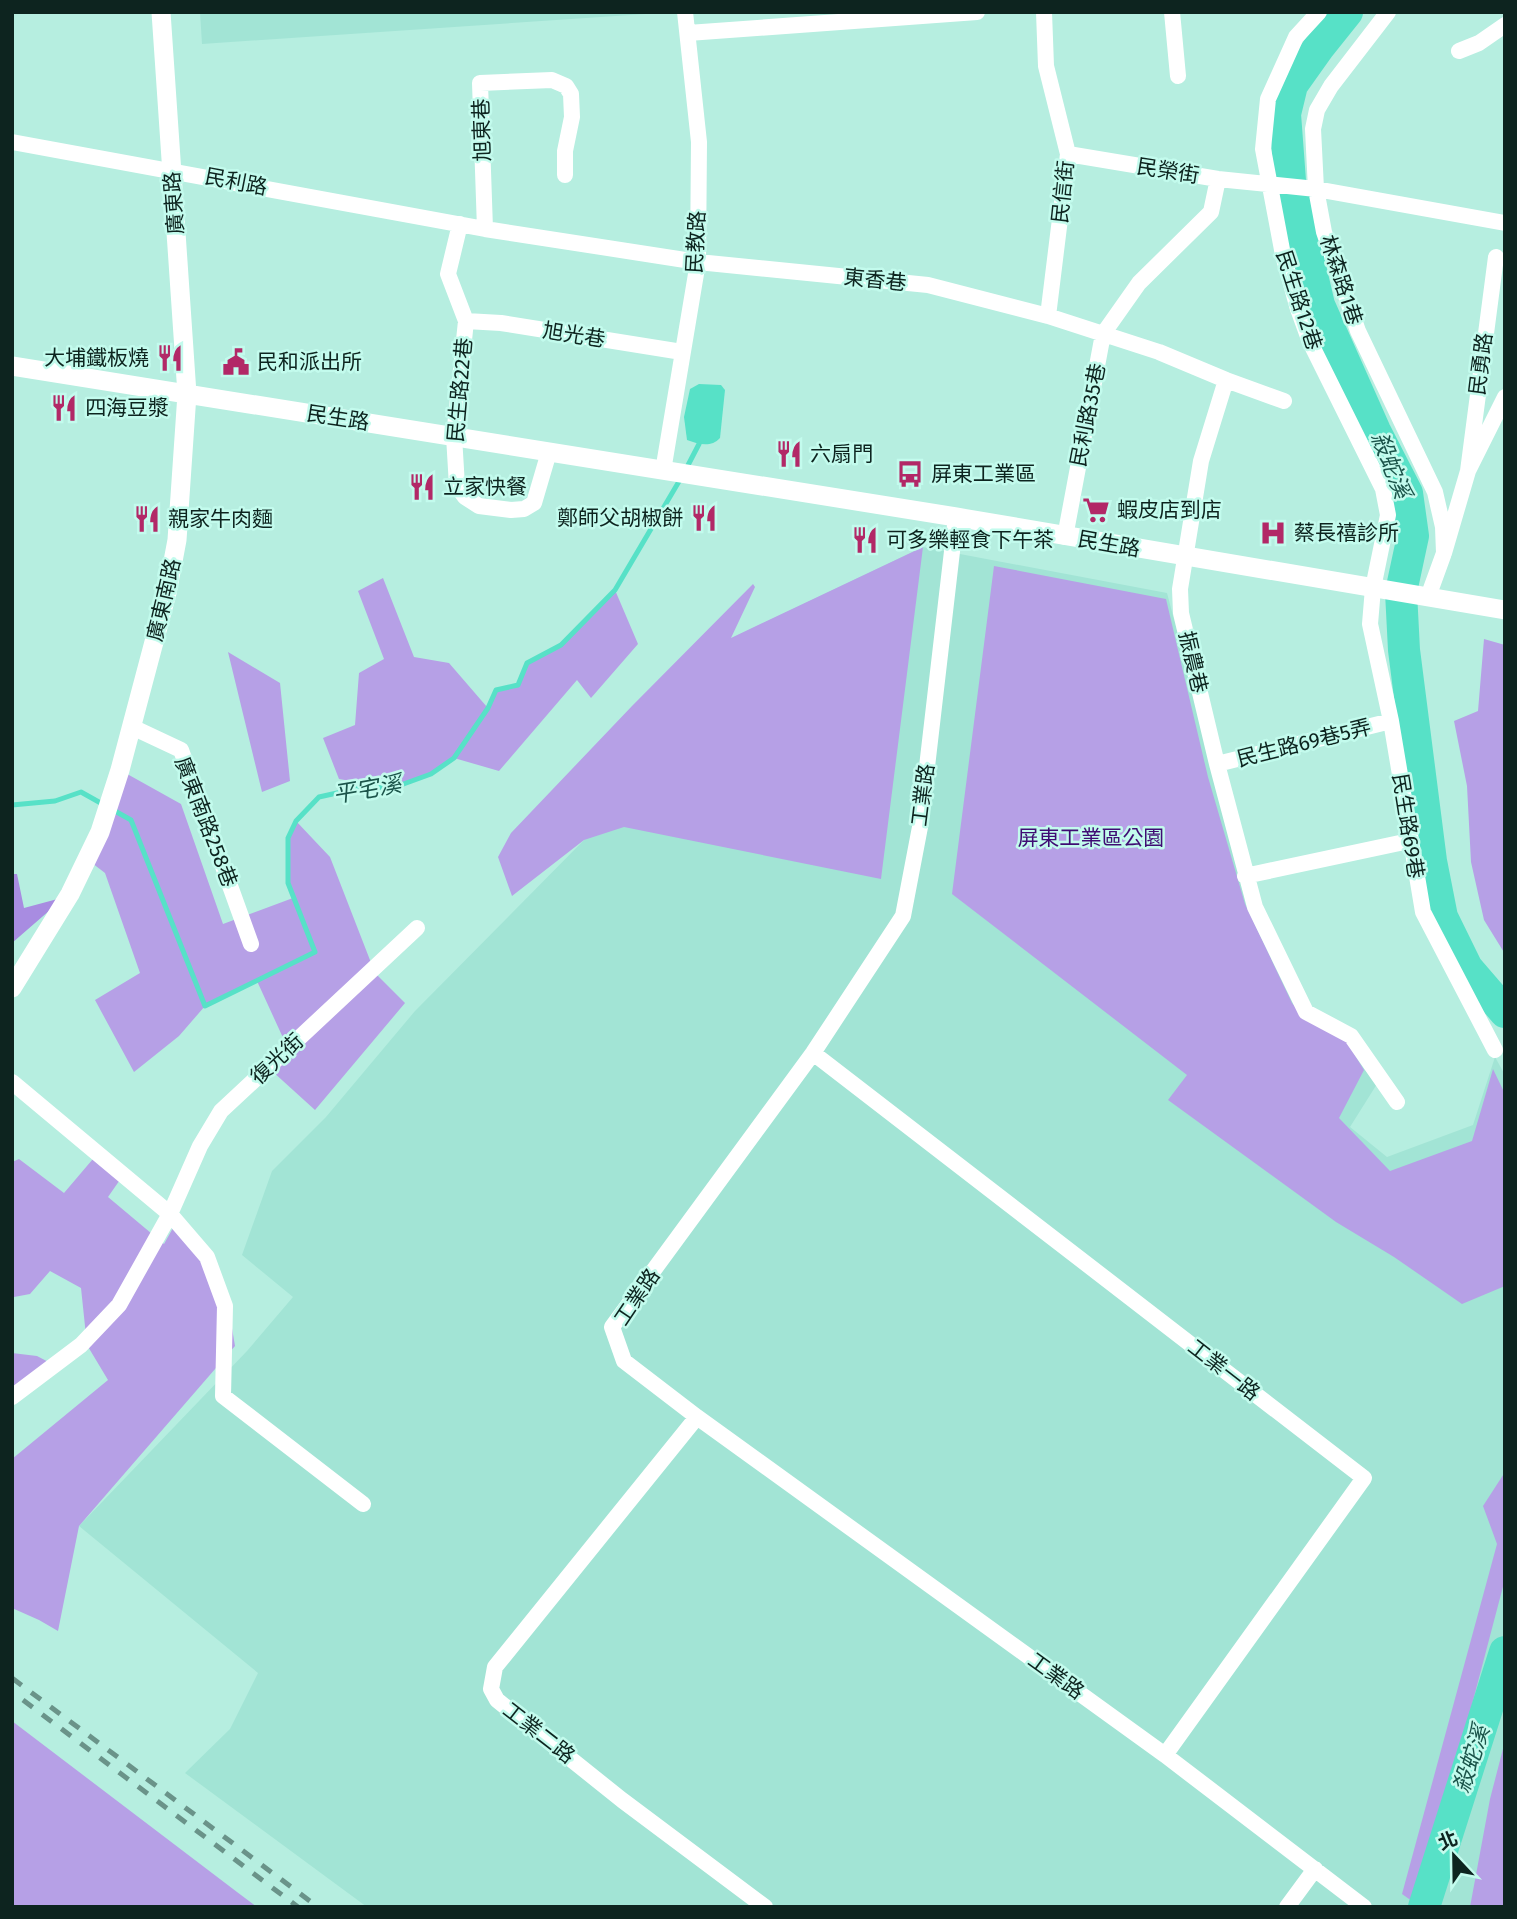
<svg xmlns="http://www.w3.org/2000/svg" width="1517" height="1919" font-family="'Fira Sans','Noto Sans TC',sans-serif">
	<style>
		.built { fill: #a2e4d5 }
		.green { fill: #b6a0e6 }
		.forest { fill: #a88ce1 }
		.water { fill: #57e1c7 }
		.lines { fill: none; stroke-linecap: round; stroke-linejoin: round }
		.stream { stroke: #57e1c7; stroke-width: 5 }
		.river { stroke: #57e1c7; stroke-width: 32 }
		.minor { stroke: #fff; stroke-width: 16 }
		.tertiary { stroke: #fff; stroke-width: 19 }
		.rail { stroke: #6a9389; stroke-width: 5; stroke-dasharray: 12 12; stroke-linecap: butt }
		.labels { text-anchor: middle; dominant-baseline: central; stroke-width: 5; stroke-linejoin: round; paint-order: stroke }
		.street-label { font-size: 21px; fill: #0d241f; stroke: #c3fbed }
		.poi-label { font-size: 21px; fill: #0d241f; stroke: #c3fbed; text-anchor: start }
		.park-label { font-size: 21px; fill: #3f0c73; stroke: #c3fbed }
		.water-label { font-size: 23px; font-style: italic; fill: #1b544a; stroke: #c3fbed }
	</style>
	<rect width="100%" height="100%" fill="#b6eee0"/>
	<!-- built -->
	<path class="built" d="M 200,12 L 660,12 L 660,13 L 202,44 Z
		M 923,547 L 1167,593 L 1215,774 L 1248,885 L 1303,1014 L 1348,1039 L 1377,1084 L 1350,1127 L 1387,1157 L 1473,1125 L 1495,1057 L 1505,1075 L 1505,1907 L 367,1907 L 185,1773 L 230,1729 L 258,1673 L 79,1526 L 247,1351 L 293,1297 L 242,1255 L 272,1171 L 326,1117 L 415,1011 L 584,840 L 730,639 Z"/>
	<!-- green -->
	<path class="green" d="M 923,547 L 881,879 L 624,827 L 584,840 L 512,896 L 498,857 L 511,833 L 632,706 L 753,584 L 755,587 L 731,638 Z
		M 994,566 L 1166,599 L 1208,777 L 1245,904 L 1292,1003 L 1305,1019 L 1345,1039 L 1364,1070 L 1339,1118 L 1390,1171 L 1472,1141 L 1493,1069 L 1505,1094 L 1505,1286 L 1462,1304 L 1394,1257 L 1336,1222 L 1168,1100 L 1187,1075 L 952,894 Z
		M 383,578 L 414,657 L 449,663 L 487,707 L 496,690 L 518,685 L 527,663 L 561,645 L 615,590 L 638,644 L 591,698 L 577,680 L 499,771 L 454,758 C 406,790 394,789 339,779 L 323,738 L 355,725 L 359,673 L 384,659 L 358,591 Z
		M 1484,639 L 1505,645 L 1505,954 L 1484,920 L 1471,862 L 1467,786 L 1454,721 L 1478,711 Z
		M 228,652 L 280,683 L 290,781 L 262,792 Z
		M 120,770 L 181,804 L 223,924 L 293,898 C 284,874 284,844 296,821 L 330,857 L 375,973 L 405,1003 L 315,1110 L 272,1071 L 290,1053 L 257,981 L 205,1006 L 179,1036 L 134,1072 L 95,1000 L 140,973 L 105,873 L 88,860 Z
		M 98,1153 L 124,1174 L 108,1197 L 164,1244 L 178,1219 L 230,1316 L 235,1346 L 79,1526 L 58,1631 L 39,1620 L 12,1608 L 12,1459 L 108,1380 L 87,1345 L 81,1288 L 50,1271 L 30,1294 L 14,1297 L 12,1291 L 12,1162 L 19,1159 L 64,1193 Z
		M 12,1353 L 37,1356 L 58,1367 L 12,1404 Z
		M 1505,1472 L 1505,1579 L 1419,1906 L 1402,1894 L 1497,1544 L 1483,1506 Z
		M 12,1721 L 237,1892 L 257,1907 L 12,1907 Z
		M 1505,1741 L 1505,1902 L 1503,1907 L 1470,1907 L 1490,1799 Z"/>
	<!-- forest -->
	<path class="forest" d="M 12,874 L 17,874 L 24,908 L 65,897 L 12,943 Z"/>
	<!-- water -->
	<path class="water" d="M 699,384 L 721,385 L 725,390 L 720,438 C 711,448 698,444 687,440 L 684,417 L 690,389 Z"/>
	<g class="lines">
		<!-- stream -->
		<path class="stream" d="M 686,469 L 699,444
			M 12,805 L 55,801 L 81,792 L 131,820 L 205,1006 L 315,952 L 288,883 L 288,838 L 296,821 L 319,797 L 355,789 L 398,786 L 431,774 L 454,758 L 488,708 L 496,690 L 518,685 L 527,663 L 561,645 L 615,590 L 681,478"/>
		<!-- river -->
		<path class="river" d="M 1347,12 L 1319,47 L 1292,85 L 1285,114 L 1290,181 L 1319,305 L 1375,431 L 1407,493 L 1413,536 L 1401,592 L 1404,650 L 1431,861 L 1442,917 L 1467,968 L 1505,1012
			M 1424,1907 L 1505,1652"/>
		<!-- minor -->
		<path class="minor" d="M 1044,12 L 1046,66 L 1068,154 L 1048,316
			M 1172,12 L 1178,76
			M 1319,12 L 1296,37 L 1268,99 L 1263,149 L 1283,255 L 1298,309 L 1310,342 L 1383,489 L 1388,515 L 1373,588 L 1370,624 L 1391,721 L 1423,912 L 1495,1050
			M 1388,12 L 1331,86 L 1317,110 L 1313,129 L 1316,189 L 1324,232 L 1358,331 L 1435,492 L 1443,527 L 1444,553
			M 688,33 L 977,12
			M 1459,51 L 1479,43 L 1505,25
			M 12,142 L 485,229 L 698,262 L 928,285 L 1048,316 L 1159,352 L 1226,380 L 1201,461 L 1180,589 L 1181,613 L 1217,764 L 1255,907 L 1306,1012 L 1351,1036 L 1397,1102
			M 1068,154 L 1218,179 L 1316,189 L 1505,223
			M 460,224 L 448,274 L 466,321 L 454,436 L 457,486 L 465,497 L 479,506 L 511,510 L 524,509 L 534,503 L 549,452
			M 485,229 L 480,83 L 552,80 L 566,86 L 571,94 L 572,117 L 565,151 L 565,175
			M 466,321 L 501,323 L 682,352
			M 1226,380 L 1284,401
			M 663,471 L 698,262 L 699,142 L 685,12
			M 1468,471 L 1496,257
			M 956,517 L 920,827 L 903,916 L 813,1053 L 612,1327 L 624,1361 L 697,1417 L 1165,1755 L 1364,1907
			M 1065,537 L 1103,334 L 1139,283 L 1211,212 L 1218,179
			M 1428,597 L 1444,553 L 1468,471 L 1505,397
			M 132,727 L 181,750 L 251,944
			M 1217,764 L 1391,721
			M 1245,876 L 1409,841
			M 813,1053 L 1364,1478 L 1165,1755
			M 12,1082 L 170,1214 L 207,1257 L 225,1306 L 223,1396 L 363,1504
			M 12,1397 L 81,1345 L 119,1305 L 170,1214 L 200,1146 L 221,1111 L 417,928
			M 697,1417 L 495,1667 L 491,1689 L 497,1700 L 622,1800 L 765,1907
			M 1287,1907 L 1315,1869"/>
		<!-- tertiary -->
		<path class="tertiary" d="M 12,366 L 956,517 L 1505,610
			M 12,988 L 70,894 L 100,832 L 120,770 L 167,593 L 177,540 L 187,394 L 161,12"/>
		<!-- rail -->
		<path class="rail" d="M 12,1678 L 318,1907
			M 23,1700 L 298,1907"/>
	</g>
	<!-- icons -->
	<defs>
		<symbol id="restaurant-bare" viewBox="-9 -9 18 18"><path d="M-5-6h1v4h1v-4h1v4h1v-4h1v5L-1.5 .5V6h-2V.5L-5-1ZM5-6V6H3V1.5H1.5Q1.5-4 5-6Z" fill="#b22867" stroke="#c3fbed" stroke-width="2.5" paint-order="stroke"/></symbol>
		<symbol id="civic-bare" viewBox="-9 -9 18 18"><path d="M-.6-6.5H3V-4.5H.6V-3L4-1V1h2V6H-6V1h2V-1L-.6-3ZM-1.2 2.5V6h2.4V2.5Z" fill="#b22867" stroke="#c3fbed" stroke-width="2.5" paint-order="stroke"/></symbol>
		<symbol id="bus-bare" viewBox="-9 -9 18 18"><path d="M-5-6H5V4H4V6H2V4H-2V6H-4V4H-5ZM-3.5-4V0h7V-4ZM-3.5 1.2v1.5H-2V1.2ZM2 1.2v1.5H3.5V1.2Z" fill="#b22867" stroke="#c3fbed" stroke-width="2.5" paint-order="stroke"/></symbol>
		<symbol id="supermarket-bare" viewBox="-9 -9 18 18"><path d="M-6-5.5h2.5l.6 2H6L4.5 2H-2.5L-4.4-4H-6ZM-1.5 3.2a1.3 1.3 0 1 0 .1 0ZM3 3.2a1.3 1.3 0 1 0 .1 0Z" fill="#b22867" stroke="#c3fbed" stroke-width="2.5" paint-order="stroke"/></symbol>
		<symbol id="hospital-bare" viewBox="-9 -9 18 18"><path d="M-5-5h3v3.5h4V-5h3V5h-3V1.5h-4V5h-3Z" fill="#b22867" stroke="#c3fbed" stroke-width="2.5" paint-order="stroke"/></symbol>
	</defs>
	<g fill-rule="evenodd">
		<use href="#restaurant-bare" x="151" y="339" width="38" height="38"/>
		<use href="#civic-bare" x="217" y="343" width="38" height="38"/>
		<use href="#restaurant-bare" x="45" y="389" width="38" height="38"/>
		<use href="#restaurant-bare" x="770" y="435" width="38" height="38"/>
		<use href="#bus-bare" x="891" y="455" width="38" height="38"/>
		<use href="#restaurant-bare" x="403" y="468" width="38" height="38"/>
		<use href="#supermarket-bare" x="1077" y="491" width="38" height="38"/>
		<use href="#restaurant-bare" x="685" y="499" width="38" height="38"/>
		<use href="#restaurant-bare" x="128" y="500" width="38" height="38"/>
		<use href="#hospital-bare" x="1254" y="514" width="38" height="38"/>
		<use href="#restaurant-bare" x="846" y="521" width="38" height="38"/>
	</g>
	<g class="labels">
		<!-- street labels -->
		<g class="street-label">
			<text transform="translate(482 130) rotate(-92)">旭東巷</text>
			<text transform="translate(1168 171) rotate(9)">民榮街</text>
			<text transform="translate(236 182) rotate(11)">民利路</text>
			<text transform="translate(1063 192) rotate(-84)">民信街</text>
			<text transform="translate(174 203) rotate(-94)">廣東路</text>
			<text transform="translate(696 242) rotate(-87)">民教路</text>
			<text transform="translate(875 280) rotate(6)">東香巷</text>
			<text transform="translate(1341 280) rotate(72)">林森路1巷</text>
			<text transform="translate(1299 300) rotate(72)">民生路12巷</text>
			<text transform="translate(574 335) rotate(9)">旭光巷</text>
			<text transform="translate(1481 364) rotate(-83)">民勇路</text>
			<text transform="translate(460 390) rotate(-85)">民生路22巷</text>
			<text transform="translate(1088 415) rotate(-79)">民利路35巷</text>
			<text transform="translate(338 418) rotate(9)">民生路</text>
			<text transform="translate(1109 544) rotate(10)">民生路</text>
			<text transform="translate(164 600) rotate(-77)">廣東南路</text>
			<text transform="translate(1193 662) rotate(77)">振農巷</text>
			<text transform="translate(1304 743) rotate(-14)">民生路69巷5弄</text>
			<text transform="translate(923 795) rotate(-83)">工業路</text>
			<text transform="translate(206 822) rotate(69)">廣東南路258巷</text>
			<text transform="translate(1408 826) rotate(81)">民生路69巷</text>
			<text transform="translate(277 1059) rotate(-43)">復光街</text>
			<text transform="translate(637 1297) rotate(-56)">工業路</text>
			<text transform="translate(1224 1370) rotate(38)">工業一路</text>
			<text transform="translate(1056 1676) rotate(36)">工業路</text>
			<text transform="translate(539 1733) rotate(38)">工業二路</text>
		</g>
		<!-- poi labels -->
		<g class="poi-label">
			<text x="149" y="358" text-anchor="end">大埔鐵板燒</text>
			<text x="257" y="362">民和派出所</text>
			<text x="85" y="408">四海豆漿</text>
			<text x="810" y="454">六扇門</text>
			<text x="931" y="474">屏東工業區</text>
			<text x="443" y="487">立家快餐</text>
			<text x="1117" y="510">蝦皮店到店</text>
			<text x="683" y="518" text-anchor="end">鄭師父胡椒餅</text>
			<text x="168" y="519">親家牛肉麵</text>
			<text x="1294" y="533">蔡長禧診所</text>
			<text x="886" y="540">可多樂輕食下午茶</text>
		</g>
		<!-- park labels -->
		<g class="park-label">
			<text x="1091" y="838">屏東工業區公園</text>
		</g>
		<!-- water labels -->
		<g class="water-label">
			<text transform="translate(1391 465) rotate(68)">殺蛇溪</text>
			<text transform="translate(367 789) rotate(-10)">平宅溪</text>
			<text transform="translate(1471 1759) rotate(-72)">殺蛇溪</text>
		</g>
	</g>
	<!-- border -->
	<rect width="1517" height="1919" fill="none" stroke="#0d241f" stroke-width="28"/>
	<!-- north arrow -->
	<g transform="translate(1454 1856) rotate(338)" stroke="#c3fbed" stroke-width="5" paint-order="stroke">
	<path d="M0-5L12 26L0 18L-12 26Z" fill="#0d241f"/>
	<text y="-10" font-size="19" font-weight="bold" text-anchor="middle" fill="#0d241f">北</text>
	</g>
</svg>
